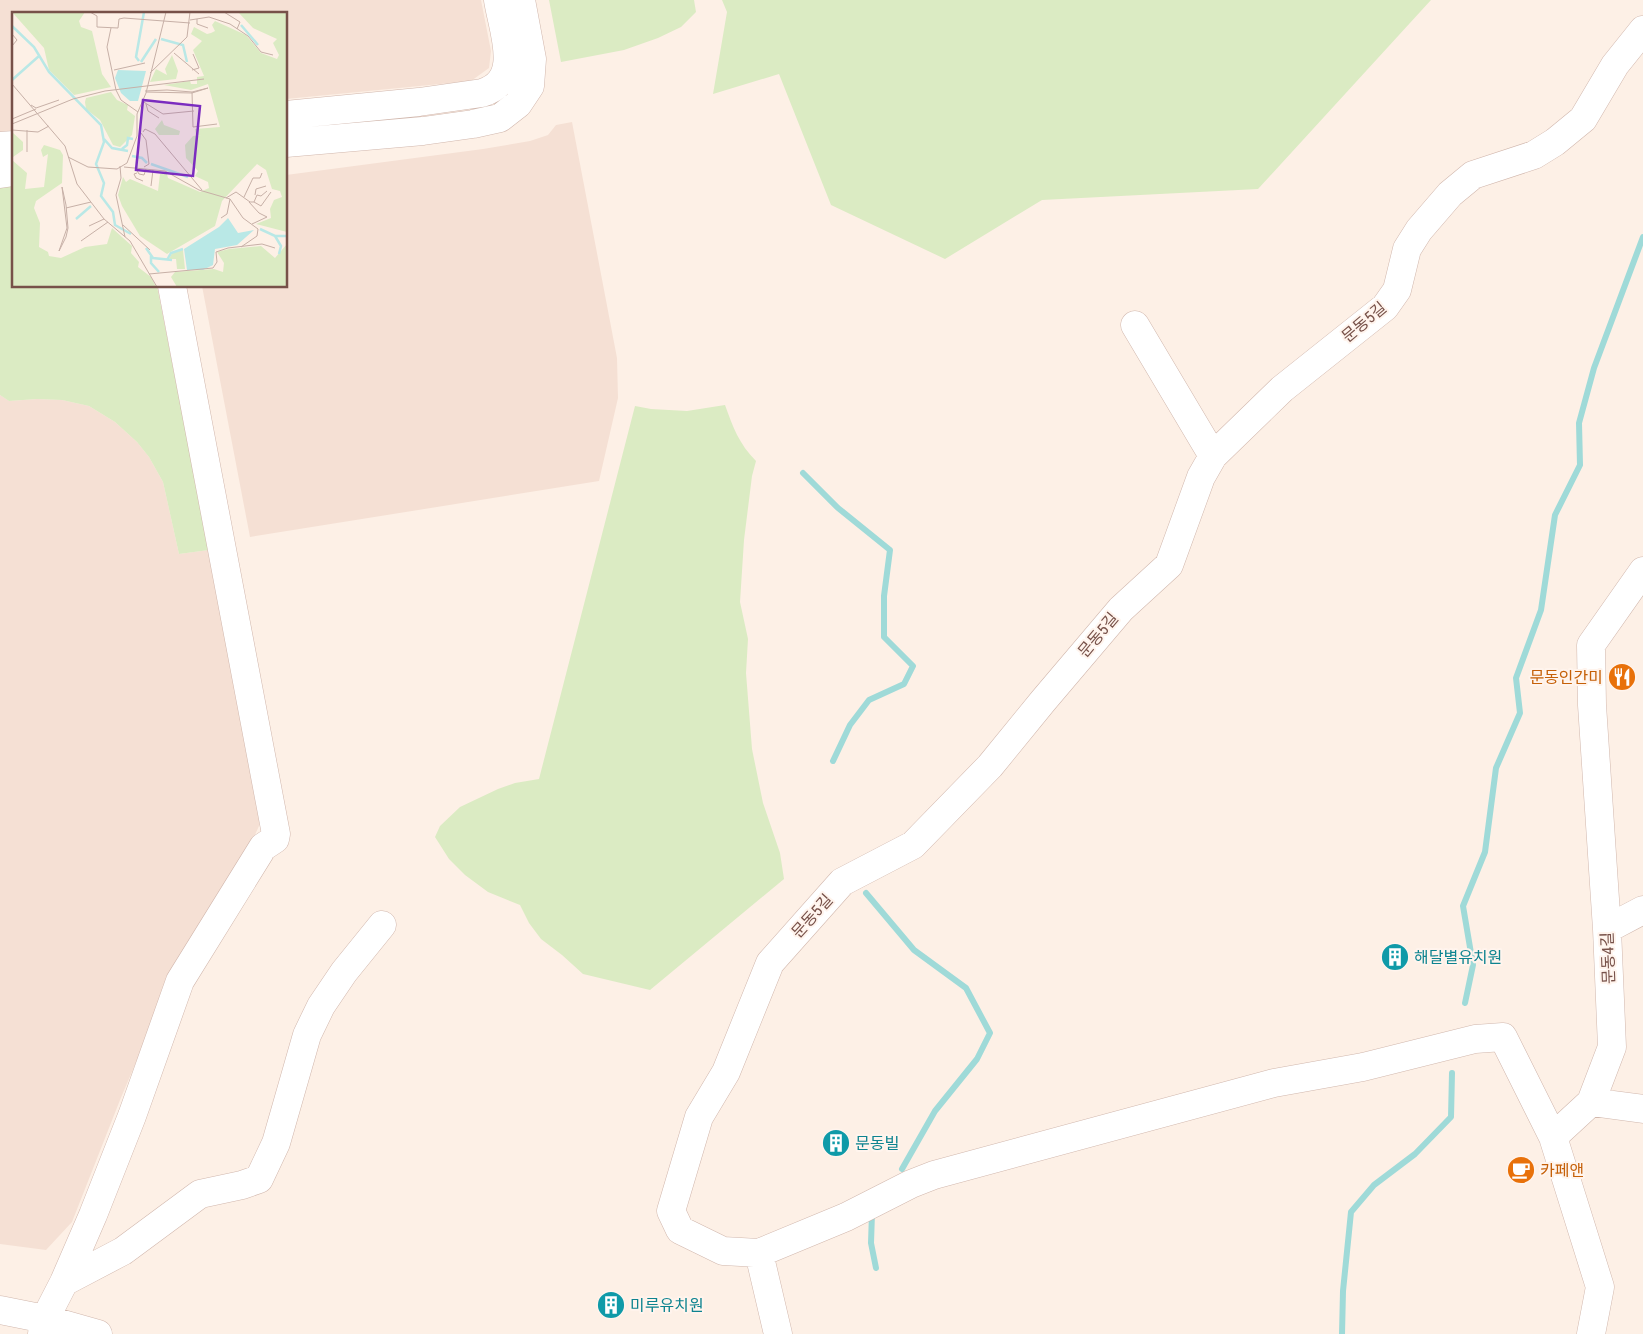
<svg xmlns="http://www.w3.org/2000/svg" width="1643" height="1334" font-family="'Roboto Condensed','Noto Sans KR',sans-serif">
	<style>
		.residential { fill: #f5e0d4 }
		.green { fill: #dbebc3 }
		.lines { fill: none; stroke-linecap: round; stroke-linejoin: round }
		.stream { stroke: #9fdad8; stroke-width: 6 }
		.minor-casing { stroke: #d1b7ad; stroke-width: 29 }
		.minor { stroke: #fff; stroke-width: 28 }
		.labels { text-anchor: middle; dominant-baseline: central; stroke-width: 4; stroke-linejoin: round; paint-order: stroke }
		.street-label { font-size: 16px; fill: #775149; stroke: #fff4ed }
		.food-label { font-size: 16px; fill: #c56008; stroke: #fff4ed; text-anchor: end }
		.culture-label { font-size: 16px; fill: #0d838f; stroke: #fff4ed; text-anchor: start }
		.inset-river { fill: none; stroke: #b9e8e6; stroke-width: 2.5 }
		.inset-road { fill: none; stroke: #c7b0a7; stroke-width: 1 }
		.view { fill: #7b2cbf; fill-opacity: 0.15; stroke: #7b2cbf; stroke-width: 2.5 }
		.inset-edge { fill: none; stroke: #775149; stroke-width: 2.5 }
	</style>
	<rect width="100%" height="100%" fill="#fdf0e6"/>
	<!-- residential -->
	<path class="residential" d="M 0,0 L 481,0 L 491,51 L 489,68 L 471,81 L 286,99 L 286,14 L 14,14 L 14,130 L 0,132 Z
		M 572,122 L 617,358 L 618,398 L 599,481 L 250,537 L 202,286 L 286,286 L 286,175 L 483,149 L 530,141 L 548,135 L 556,125 Z
		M 0,395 L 9,401 L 37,399 L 62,400 L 89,406 L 115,422 L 137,442 L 149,457 L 163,482 L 179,554 L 209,550 L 260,802 L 259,826 L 248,850 L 167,989 L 120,1100 L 72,1222 L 46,1250 L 0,1244 Z"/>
	<!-- green -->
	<path class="green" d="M 549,0 L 694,0 L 696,12 L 681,27 L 658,38 L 624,50 L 561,62 Z
		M 722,0 L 1431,0 L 1258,189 L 1042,200 L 945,259 L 831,205 L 779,74 L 713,94 L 727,12 Z
		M 14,185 L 14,286 L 157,286 L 209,550 L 179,554 L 163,482 L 149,457 L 137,442 L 115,422 L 89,406 L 62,400 L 37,399 L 9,401 L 0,395 L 0,187 Z
		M 725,405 C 733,427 739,444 756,461 L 752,476 L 744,540 L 740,602 L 748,639 L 746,673 L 752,749 L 763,803 L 780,853 L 784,879 L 650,990 L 583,974 L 562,955 L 541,939 L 529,923 L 520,905 L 488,892 L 465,875 L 449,859 L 435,837 L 440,826 L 460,807 L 498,789 L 515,783 L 539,779 L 635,406 L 651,409 L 687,411 Z"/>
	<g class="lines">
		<!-- stream -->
		<path class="stream" d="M 803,473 L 838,508 L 890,550 L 884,596 L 884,637 L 913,666 L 904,684 L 869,700 L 850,725 L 833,761
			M 866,893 L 914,950 L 966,988 L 990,1033 L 977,1059 L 935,1111 L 902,1169
			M 1465,1003 L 1473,965 L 1463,906 L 1485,852 L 1496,768 L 1520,713 L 1516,678 L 1541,610 L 1555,515 L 1580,465 L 1579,423 L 1594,368 L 1643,237
			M 872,1213 L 871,1243 L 876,1268
			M 1342,1334 L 1343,1291 L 1351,1212 L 1374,1185 L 1415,1154 L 1451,1117 L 1452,1073"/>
		<defs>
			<path id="minor" d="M 286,115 L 419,102 L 482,93 C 524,80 503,32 498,0
				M 286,143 L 423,131 L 473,124 L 500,118 L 518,104 L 530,86 L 532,59 L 521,0
				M 0,146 L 14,145
				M 0,174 L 14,172
				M 1135,325 L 1213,456
				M 1607,929 L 1643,910
				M 1591,1102 L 1643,1109
				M 759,1253 L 723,1251 L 680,1230 L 671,1211 L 699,1117 L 726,1072 L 770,963 L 842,882 L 913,845 L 990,766 L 1043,701 L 1121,609 L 1169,565 L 1201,477 L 1213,456 L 1282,389 L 1385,307 L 1397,290 L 1407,249 L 1419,230 L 1450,194 L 1473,175 L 1534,155 L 1555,142 L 1583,119 L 1615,65 L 1643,30
				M 64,1282 L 123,1251 L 200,1194 L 242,1185 L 259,1179 L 276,1143 L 307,1035 L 321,1006 L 344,972 L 382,925
				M 0,1310 L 45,1319 L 98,1334
				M 42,1334 L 45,1319 L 64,1282 L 93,1215 L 132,1116 L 180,981 L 263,847 L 275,839 L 276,834 L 172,286
				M 778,1334 L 759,1253 L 846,1217 L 911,1184 L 934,1175 L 1274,1083 L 1363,1067 L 1475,1039 L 1503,1037 L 1553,1137
				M 1591,1334 L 1600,1287 L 1553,1137 L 1591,1102 L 1612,1047 L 1607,929 L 1592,705 L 1591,645 L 1643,571"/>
		</defs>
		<!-- minor casing -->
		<use href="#minor" class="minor-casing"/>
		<!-- minor -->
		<use href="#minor" class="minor"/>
	</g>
	<!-- icons -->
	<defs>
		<symbol id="restaurant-disc" viewBox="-11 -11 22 22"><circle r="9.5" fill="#e8710a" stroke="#fff4ed"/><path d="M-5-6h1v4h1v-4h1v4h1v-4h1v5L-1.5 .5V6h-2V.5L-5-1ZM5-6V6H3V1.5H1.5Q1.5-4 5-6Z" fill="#fff"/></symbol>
		<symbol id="building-disc" viewBox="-11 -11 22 22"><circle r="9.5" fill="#0f9aa8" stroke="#fff4ed"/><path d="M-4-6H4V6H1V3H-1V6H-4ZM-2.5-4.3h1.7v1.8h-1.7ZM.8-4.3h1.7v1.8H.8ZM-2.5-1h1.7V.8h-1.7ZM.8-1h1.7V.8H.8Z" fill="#fff"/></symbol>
		<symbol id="cafe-disc" viewBox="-11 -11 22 22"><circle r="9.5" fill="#e8710a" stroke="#fff4ed"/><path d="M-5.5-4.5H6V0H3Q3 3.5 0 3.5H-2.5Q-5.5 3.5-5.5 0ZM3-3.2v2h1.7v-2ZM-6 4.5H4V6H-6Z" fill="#fff"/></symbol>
	</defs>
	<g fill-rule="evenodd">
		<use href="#restaurant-disc" x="1606" y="661" width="32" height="32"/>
		<use href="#building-disc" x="1379" y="941" width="32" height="32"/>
		<use href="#building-disc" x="820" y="1127" width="32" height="32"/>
		<use href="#cafe-disc" x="1505" y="1154" width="32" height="32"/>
		<use href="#building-disc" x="595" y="1289" width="32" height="32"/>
	</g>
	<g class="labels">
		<!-- street labels -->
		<g class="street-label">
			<text transform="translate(1364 322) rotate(-40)">문동5길</text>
			<text transform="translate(1098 635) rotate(-50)">문동5길</text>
			<text transform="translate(812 916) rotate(-48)">문동5길</text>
			<text transform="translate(1608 958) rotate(-92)">문동4길</text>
		</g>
		<!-- food labels -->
		<g class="food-label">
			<text x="1603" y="677">문동인간미</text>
			<text x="1540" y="1170" text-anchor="start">카페앤</text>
		</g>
		<!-- culture labels -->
		<g class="culture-label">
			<text x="1414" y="957">해달별유치원</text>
			<text x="855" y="1143">문동빌</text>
			<text x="630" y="1305">미루유치원</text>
		</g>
	</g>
	<!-- overview -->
	<g transform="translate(12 12)">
		<rect width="275" height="275" fill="#fdf0e6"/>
		<path d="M 0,0 L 73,0 L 67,9 L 69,15 L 80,19 L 90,62 L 99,75 L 62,83 L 37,58 L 32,36 ZM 275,0 L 275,220 L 244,212 L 259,206 L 258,197 L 262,188 L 270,185 L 268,179 L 260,177 L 254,158 L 245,152 L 210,189 L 203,214 L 155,242 L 128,224 L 110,194 L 106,183 L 111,165 L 114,170 L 118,167 L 146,179 L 148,162 L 155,162 L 156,166 L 188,180 L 197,176 L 196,170 L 183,164 L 186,159 L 174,146 L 173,133 L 181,124 L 189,123 L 184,123 L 183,117 L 208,115 L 196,72 L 179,78 L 152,73 L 178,69 L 179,72 L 185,72 L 185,65 L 192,64 L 181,38 L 190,29 L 179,22 L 182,15 L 195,22 L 199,21 L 203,19 L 200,13 L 203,9 L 234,23 L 249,41 L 265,47 L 267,43 L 261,31 L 265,27 L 241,16 L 227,1 ZM 160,43 L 166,59 L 164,67 L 138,70 L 144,57 L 155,63 L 153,57 ZM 99,80 L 105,88 L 116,93 L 115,98 L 123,104 L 120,123 L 108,135 L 101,133 L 88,108 L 74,97 L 73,90 L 74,86 ZM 150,108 L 152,113 L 168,119 L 167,123 L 147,123 L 143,117 ZM 0,120 L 11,130 L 11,138 L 1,145 ZM 32,133 L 48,138 L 51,143 L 50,171 L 24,189 L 22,196 L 28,211 L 27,235 L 36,240 L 37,244 L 49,246 L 73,235 L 95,232 L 100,216 L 120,234 L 119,241 L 127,250 L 126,255 L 139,265 L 144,275 L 0,275 L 0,148 L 15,161 L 13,177 L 32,175 L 36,142 L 31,145 L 29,138 ZM 275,232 L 275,275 L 165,275 L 159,265 L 163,260 L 202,257 L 211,260 L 212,251 L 205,240 L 217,237 L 249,234 L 263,246 ZM 171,238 L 173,257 L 165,257 L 164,247 L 157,247 L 160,241 Z" fill="#dbebc3"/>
		<path d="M 106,58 L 134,59 L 126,89 L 118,89 L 109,81 L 103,66 ZM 216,206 L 226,221 L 242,218 L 225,233 L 203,237 L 201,253 L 191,258 L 175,258 L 172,237 L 207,215 Z" fill="#b9e8e6"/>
		<path class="inset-river" d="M 229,13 L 246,33M 0,14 L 22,35 L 37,60 L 89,113 L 92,130 L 84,152 L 92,171 L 89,184 L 101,200 L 103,213 L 119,222M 149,27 L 171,33 L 175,50M 127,49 L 124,45 L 132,0M 129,50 L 144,27M 0,68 L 27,44M 92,127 L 100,136 L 116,139M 110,137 L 115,133 L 116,126 L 121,127M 120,144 L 130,146 L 135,151M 139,152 L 176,165M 64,207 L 79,194M 248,217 L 263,224 L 275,224M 263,224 L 269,234 L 267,242M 134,236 L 141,246 L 160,248M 139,244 L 139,251 L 147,260M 155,248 L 159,241 L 171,237"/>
		<path class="inset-road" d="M 78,0 L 85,4 L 85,15 L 106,16 L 107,7 L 112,6 L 178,11M 212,0 L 228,10 L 225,17M 185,7 L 185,12 L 196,16M 178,8 L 197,5 L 218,12 L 236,24 L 249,40 L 261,43M 99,16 L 95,35 L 104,78 L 109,88 L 126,100M 0,22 L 5,28 L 0,34M 162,41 L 187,62M 102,58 L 133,51M 180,58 L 187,56 L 181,42M 138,61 L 175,25 L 178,0M 0,72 L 53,134 L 65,172 L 92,207 L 118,229 L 145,275M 133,79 L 155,78 L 180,80 L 196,76 L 180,81 L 134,80M 180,80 L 181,115 L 205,112M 130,89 L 151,102 L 182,99M 134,92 L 136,99 L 147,106M 19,93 L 24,96 L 47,88M 0,107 L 24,97M 0,112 L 61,87 L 93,79 L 192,67M 0,118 L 26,120 L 37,114M 15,118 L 15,140M 131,120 L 133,117 L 143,122 L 190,178M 129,121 L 134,128 L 137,152 L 132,155M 56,145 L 76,155 L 105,157 L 115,151 L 125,124 L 125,102 L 134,81 L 154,0M 108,154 L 109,166 L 104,183 L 113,225M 112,155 L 153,159 L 187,178 L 218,187 L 231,206 L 246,217 L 245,224 L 229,235M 123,155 L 127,162 L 132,163 L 134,157M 125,161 L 122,162 L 124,166 L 131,169M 139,174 L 141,158M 50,175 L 54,193 L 56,216 L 54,225 L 47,239 L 55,216 ZM 243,183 L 244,177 L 254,174M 232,185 L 241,166 L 248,166 L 250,161M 214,186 L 224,180 L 238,190M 242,190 L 249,194 L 259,180M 54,196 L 79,190M 209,206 L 215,202 L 218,187M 240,212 L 255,205 L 247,201 L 237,190 L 242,190 L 245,183 L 249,184 L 255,179M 111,213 L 138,238M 77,214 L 92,207M 69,229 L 96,210M 137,262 L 201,256 L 205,250 L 204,240 L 216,236 L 250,232 L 263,236"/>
		<path class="view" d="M 131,88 L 188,94 L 181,164 L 124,158 Z"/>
		<rect width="275" height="275" class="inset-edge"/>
	</g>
</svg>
